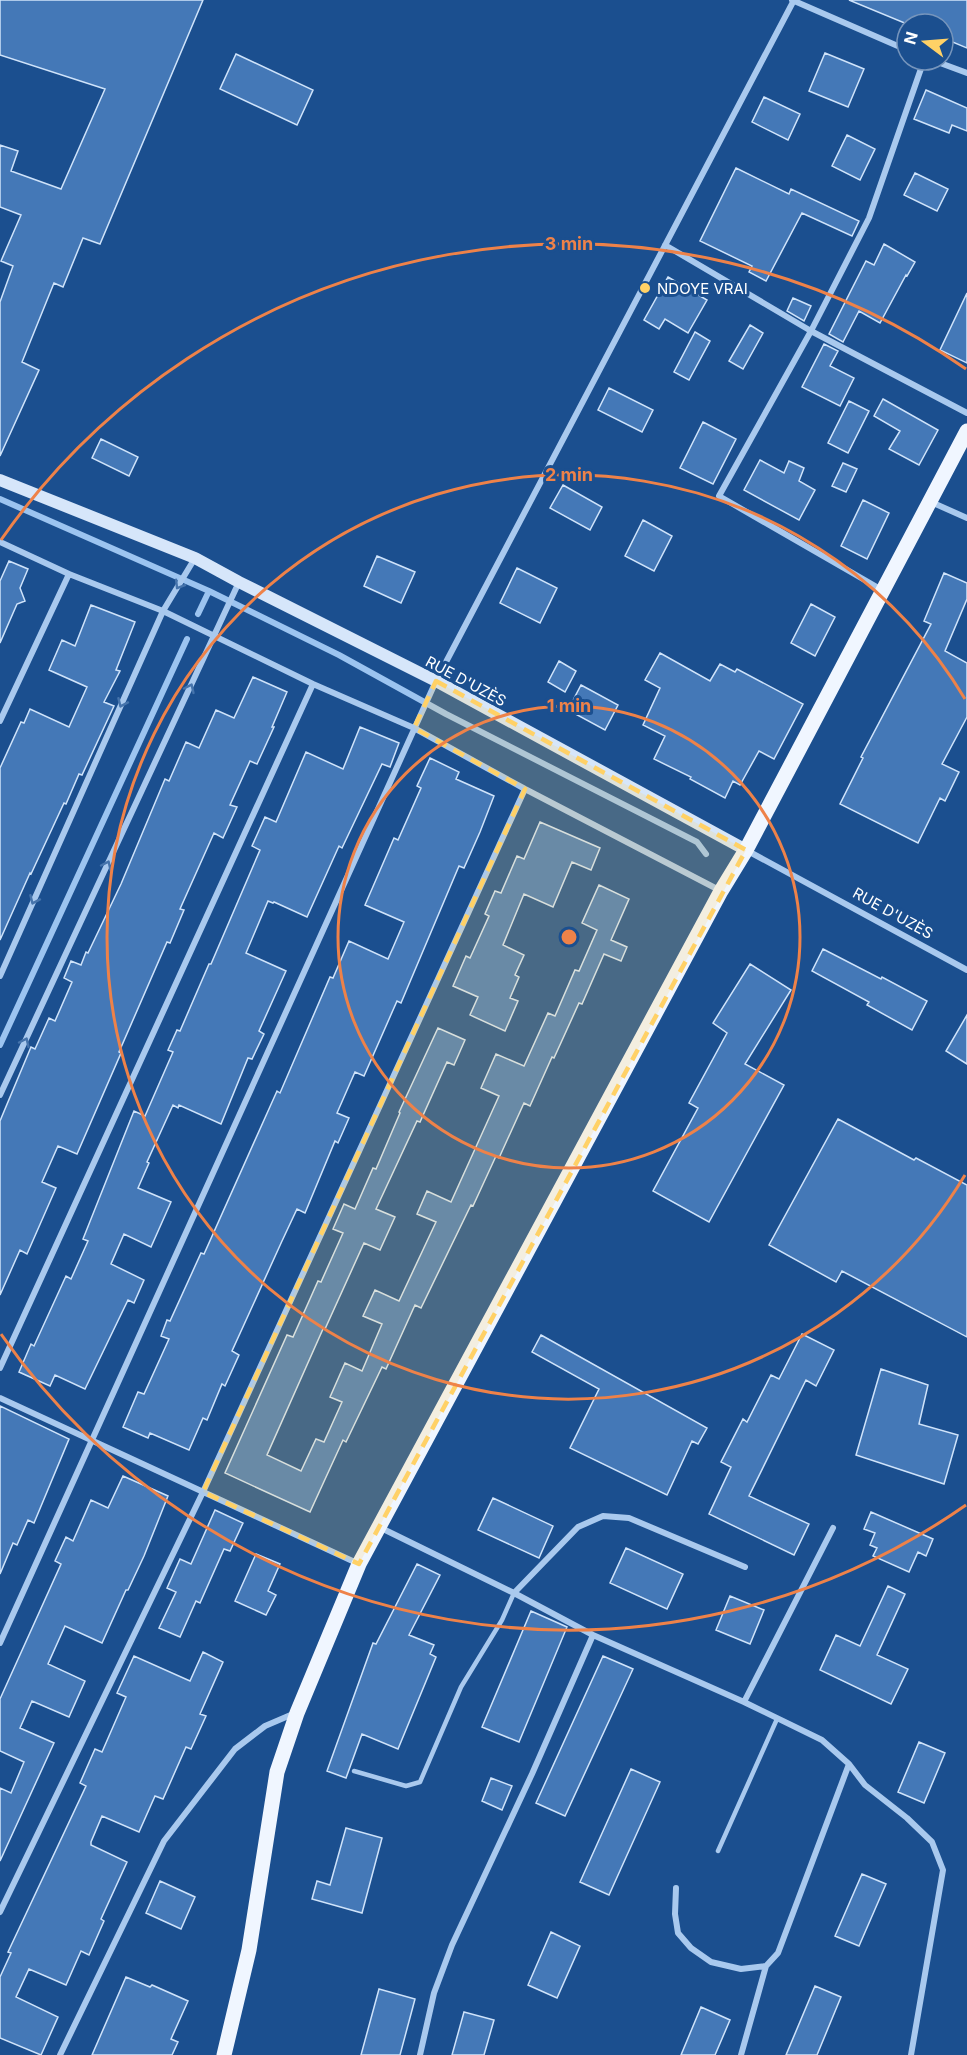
<svg xmlns="http://www.w3.org/2000/svg" width="967" height="2055" font-family="Inter,sans-serif">
	<style>
		.lines { fill: none; stroke-linecap: round; stroke-linejoin: round }
		.stream { stroke: #9cc4f0; stroke-width: 6 }
		.building { fill: #4478b7; stroke: #cfe3fa; stroke-width: 1.5 }
		.lane { stroke: #a9c9ee; stroke-width: 4.5 }
		.street { stroke: #a9c9ee; stroke-width: 6 }
		.secondary { stroke: #d6e6fa; stroke-width: 12 }
		.primary { stroke: #f0f6ff; stroke-width: 15 }
		.oneway { stroke: #4674ac }
		.marked { fill: #ffd166; fill-opacity: 0.2; stroke: #ffd166; stroke-width: 4.5; stroke-dasharray: 12 8; stroke-linejoin: round }
		.ring { fill: none; stroke: #ee8249; stroke-width: 3 }
		.poi-dot { fill: #ffd166; stroke: #1b4f8f; stroke-width: 2 }
		.labels { text-anchor: middle; dominant-baseline: central; stroke-width: 6; stroke-linejoin: round; paint-order: stroke }
		.poi-label { font-size: 15px; fill: #fff; stroke: #1b4f8f; text-anchor: start }
		.street-label { font-size: 15px; fill: #fff; stroke: #1b4f8f }
		.centre { fill: #ee8249; stroke: #1b4f8f; stroke-width: 3 }
		.ring-label { font-size: 18px; text-anchor: middle; font-weight: bold; fill: #ee8249; stroke: #1b4f8f; stroke-width: 6; stroke-linejoin: round; paint-order: stroke }
	</style>
	<rect width="100%" height="100%" fill="#1b4f8f"/>
	<g class="lines">
		<!-- stream -->
		<path class="stream" d="M 0,499 L 209,591 L 339,655 L 446,714 L 697,842 L 706,854
			M 198,614 L 209,591
			M 0,1045 L 187,639"/>
	</g>
	<!-- building -->
	<path class="building" d="M 0,0 L 203,0 L 100,244 L 83,238 L 63,287 L 54,283 L 22,362 L 39,370 L 0,456 L 0,302 L 13,266 L 1,261 L 21,215 L 0,207 L 0,145 L 18,151 L 11,171 L 61,189 L 105,89 L 0,55 Z
		M 849,0 L 967,0 L 967,48 L 943,38 L 943,24 L 907,24 Z
		M 825,53 L 864,69 L 848,107 L 809,91 Z
		M 236,54 L 313,90 L 297,125 L 220,89 Z
		M 926,90 L 967,108 L 967,131 L 952,125 L 949,133 L 914,119 Z
		M 764,97 L 800,114 L 788,140 L 752,122 Z
		M 847,135 L 875,149 L 860,180 L 832,166 Z
		M 736,168 L 789,194 L 791,189 L 859,221 L 852,236 L 802,213 L 766,281 L 749,272 L 752,266 L 700,241 Z
		M 915,173 L 948,189 L 937,211 L 904,195 Z
		M 884,244 L 915,262 L 907,276 L 906,275 L 880,323 L 859,311 L 843,342 L 829,334 L 866,261 L 874,265 Z
		M 668,277 L 707,300 L 688,333 L 665,319 L 659,329 L 644,320 Z
		M 967,293 L 967,363 L 940,350 Z
		M 793,298 L 811,306 L 804,321 L 787,311 Z
		M 750,325 L 763,333 L 743,369 L 729,361 Z
		M 695,332 L 710,341 L 689,380 L 674,372 Z
		M 824,344 L 838,351 L 830,366 L 854,378 L 840,406 L 802,387 Z
		M 609,388 L 653,410 L 642,432 L 598,410 Z
		M 883,399 L 938,430 L 919,465 L 889,449 L 900,431 L 874,416 Z
		M 849,401 L 869,411 L 848,453 L 828,443 Z
		M 703,422 L 736,439 L 713,484 L 680,468 Z
		M 101,439 L 138,457 L 129,476 L 92,458 Z
		M 760,460 L 784,473 L 789,461 L 804,468 L 799,481 L 815,490 L 799,520 L 744,490 Z
		M 843,463 L 857,469 L 846,492 L 832,486 Z
		M 563,485 L 602,507 L 590,530 L 550,508 Z
		M 863,500 L 889,513 L 867,559 L 841,546 Z
		M 643,520 L 672,536 L 654,571 L 625,556 Z
		M 377,556 L 415,572 L 401,603 L 364,586 Z
		M 9,561 L 28,569 L 20,588 L 25,601 L 17,604 L 0,643 L 0,581 Z
		M 517,568 L 557,588 L 540,623 L 500,603 Z
		M 944,573 L 967,583 L 967,599 L 945,651 L 967,663 L 967,717 L 942,764 L 959,772 L 945,801 L 940,798 L 918,843 L 840,804 L 863,758 L 861,757 L 931,624 L 924,621 Z
		M 811,604 L 835,617 L 815,656 L 791,643 Z
		M 91,605 L 135,622 L 116,670 L 120,671 L 104,702 L 114,706 L 82,775 L 79,774 L 66,804 L 64,803 L 31,874 L 30,873 L 0,940 L 0,768 L 21,722 L 24,723 L 30,709 L 69,727 L 87,687 L 49,670 L 62,640 L 75,646 Z
		M 660,653 L 710,681 L 720,664 L 735,672 L 737,669 L 803,704 L 774,759 L 759,751 L 740,785 L 733,781 L 725,798 L 690,779 L 691,777 L 654,759 L 665,736 L 643,725 L 660,688 L 645,680 Z
		M 559,661 L 576,671 L 565,692 L 548,682 Z
		M 253,677 L 287,692 L 272,727 L 274,727 L 257,764 L 250,761 L 230,805 L 237,807 L 223,838 L 214,833 L 180,909 L 184,910 L 170,943 L 167,942 L 119,1052 L 121,1053 L 77,1154 L 58,1146 L 42,1182 L 56,1188 L 27,1254 L 20,1250 L 0,1295 L 0,1121 L 31,1047 L 35,1049 L 49,1018 L 55,1021 L 72,982 L 64,978 L 71,961 L 81,965 L 86,952 L 88,953 L 121,884 L 165,779 L 169,781 L 186,742 L 199,748 L 216,710 L 234,718 Z
		M 581,685 L 618,705 L 605,730 L 568,710 Z
		M 360,727 L 399,743 L 390,767 L 382,764 L 342,848 L 339,846 L 307,917 L 274,902 L 273,903 L 268,901 L 246,953 L 286,971 L 259,1031 L 264,1034 L 252,1059 L 248,1058 L 221,1124 L 179,1105 L 178,1108 L 173,1105 L 147,1162 L 149,1163 L 138,1188 L 171,1202 L 151,1247 L 124,1234 L 111,1264 L 144,1280 L 134,1303 L 128,1300 L 85,1389 L 55,1375 L 50,1386 L 19,1372 L 31,1344 L 34,1346 L 66,1276 L 71,1279 L 88,1241 L 83,1239 L 134,1111 L 145,1116 L 173,1052 L 168,1050 L 177,1030 L 180,1031 L 209,964 L 211,964 L 260,850 L 252,846 L 265,817 L 276,822 L 306,752 L 343,769 Z
		M 430,758 L 459,772 L 456,779 L 494,796 L 480,832 L 464,868 L 459,866 L 401,1003 L 397,1001 L 364,1076 L 355,1072 L 337,1113 L 349,1118 L 338,1143 L 335,1141 L 305,1213 L 297,1209 L 282,1241 L 232,1351 L 239,1355 L 225,1386 L 222,1384 L 207,1420 L 203,1418 L 189,1450 L 150,1433 L 148,1438 L 123,1427 L 138,1392 L 144,1394 L 169,1339 L 161,1336 L 167,1320 L 170,1321 L 201,1253 L 204,1254 L 277,1091 L 280,1093 L 330,977 L 333,978 L 349,941 L 388,959 L 404,922 L 365,905 L 394,838 L 398,840 L 421,788 L 417,786 Z
		M 540,822 L 600,848 L 591,870 L 572,862 L 553,907 L 524,894 L 503,945 L 524,955 L 515,975 L 519,977 L 510,998 L 518,1001 L 505,1031 L 470,1015 L 478,997 L 453,986 L 466,956 L 470,958 L 489,916 L 485,914 L 495,891 L 501,893 L 517,856 L 524,859 Z
		M 599,885 L 629,899 L 611,940 L 627,947 L 621,961 L 604,954 L 582,1004 L 579,1003 L 554,1058 L 552,1057 L 530,1106 L 524,1103 L 499,1158 L 496,1156 L 473,1206 L 471,1205 L 421,1308 L 415,1305 L 386,1369 L 382,1367 L 346,1442 L 343,1440 L 310,1512 L 225,1473 L 287,1335 L 293,1337 L 318,1281 L 321,1282 L 343,1233 L 333,1229 L 344,1204 L 355,1209 L 373,1168 L 376,1169 L 400,1113 L 399,1112 L 438,1028 L 465,1040 L 454,1065 L 447,1062 L 420,1122 L 417,1121 L 376,1209 L 395,1217 L 380,1250 L 364,1243 L 325,1329 L 323,1329 L 267,1455 L 301,1471 L 316,1439 L 324,1442 L 342,1402 L 330,1397 L 345,1363 L 362,1371 L 382,1324 L 363,1316 L 375,1290 L 399,1301 L 436,1222 L 417,1214 L 427,1191 L 451,1202 L 499,1096 L 481,1088 L 496,1054 L 524,1066 L 548,1013 L 555,1016 L 575,970 L 579,971 L 597,930 L 582,923 Z
		M 823,949 L 881,979 L 882,977 L 927,1001 L 912,1030 L 867,1005 L 869,1002 L 812,971 Z
		M 750,964 L 791,990 L 745,1064 L 784,1085 L 709,1222 L 653,1191 L 698,1108 L 689,1103 L 727,1033 L 713,1023 Z
		M 967,1015 L 967,1064 L 946,1051 Z
		M 838,1119 L 914,1160 L 916,1158 L 967,1185 L 967,1337 L 842,1271 L 836,1282 L 769,1245 Z
		M 802,1334 L 834,1350 L 816,1386 L 806,1380 L 749,1496 L 809,1524 L 794,1555 L 709,1514 L 731,1467 L 721,1462 L 743,1419 L 747,1422 L 771,1375 L 779,1379 Z
		M 541,1335 L 707,1428 L 698,1444 L 692,1441 L 667,1495 L 570,1448 L 599,1389 L 532,1352 Z
		M 881,1369 L 928,1385 L 919,1424 L 958,1435 L 944,1484 L 856,1455 Z
		M 0,1406 L 69,1439 L 34,1523 L 28,1520 L 17,1545 L 13,1543 L 0,1574 Z
		M 123,1476 L 168,1496 L 144,1556 L 128,1590 L 126,1590 L 102,1643 L 65,1626 L 48,1664 L 85,1681 L 69,1717 L 32,1701 L 20,1728 L 54,1743 L 0,1861 L 0,1788 L 11,1793 L 24,1762 L 0,1751 L 0,1699 L 61,1564 L 55,1561 L 66,1537 L 73,1541 L 91,1500 L 108,1508 Z
		M 493,1498 L 553,1526 L 539,1558 L 478,1530 Z
		M 215,1510 L 243,1523 L 230,1551 L 224,1549 L 200,1603 L 196,1601 L 180,1637 L 159,1628 L 176,1592 L 167,1588 L 180,1559 L 191,1564 Z
		M 871,1512 L 933,1539 L 926,1556 L 918,1552 L 909,1572 L 873,1556 L 877,1548 L 870,1545 L 875,1533 L 864,1529 Z
		M 626,1548 L 683,1574 L 667,1609 L 610,1583 Z
		M 256,1554 L 280,1564 L 268,1591 L 276,1595 L 266,1615 L 235,1601 Z
		M 417,1564 L 440,1575 L 409,1635 L 434,1645 L 430,1654 L 436,1657 L 398,1749 L 362,1734 L 346,1778 L 327,1771 L 373,1643 L 376,1644 Z
		M 888,1586 L 905,1594 L 877,1655 L 908,1669 L 891,1704 L 820,1670 L 836,1635 L 860,1646 Z
		M 730,1596 L 764,1610 L 750,1644 L 716,1630 Z
		M 531,1611 L 567,1627 L 519,1742 L 482,1727 Z
		M 203,1652 L 223,1662 L 200,1714 L 206,1716 L 191,1749 L 186,1747 L 163,1799 L 155,1796 L 139,1832 L 102,1816 L 91,1842 L 91,1845 L 127,1862 L 101,1919 L 104,1921 L 89,1955 L 81,1951 L 66,1985 L 29,1969 L 16,1997 L 58,2017 L 41,2055 L 0,2038 L 0,1977 L 11,1953 L 8,1952 L 86,1786 L 80,1783 L 95,1749 L 102,1752 L 126,1697 L 117,1693 L 134,1656 L 190,1681 Z
		M 603,1656 L 633,1669 L 565,1816 L 536,1803 Z
		M 919,1742 L 945,1753 L 924,1803 L 898,1792 Z
		M 631,1769 L 660,1782 L 609,1895 L 580,1882 Z
		M 491,1778 L 512,1786 L 502,1810 L 482,1801 Z
		M 346,1828 L 382,1838 L 362,1913 L 312,1899 L 317,1881 L 330,1885 Z
		M 862,1874 L 886,1884 L 859,1946 L 835,1936 Z
		M 160,1881 L 195,1897 L 181,1929 L 146,1913 Z
		M 551,1932 L 580,1946 L 557,1998 L 528,1985 Z
		M 126,1977 L 150,1987 L 152,1985 L 188,2001 L 171,2039 L 178,2042 L 172,2055 L 92,2055 Z
		M 815,1986 L 841,1997 L 817,2055 L 786,2055 Z
		M 379,1989 L 415,1999 L 400,2055 L 361,2055 Z
		M 701,2007 L 730,2020 L 715,2055 L 681,2055 Z
		M 464,2012 L 494,2020 L 484,2055 L 452,2055 Z"/>
	<g class="lines">
		<!-- lane -->
		<path class="lane" d="M 354,1771 L 406,1786 L 420,1782 L 461,1687 L 502,1620 L 514,1593
			M 718,1851 L 777,1719"/>
		<!-- street -->
		<path class="street" d="M 792,0 L 907,50
			M 932,60 L 967,73
			M 665,245 L 811,331 L 967,413
			M 931,502 L 967,518
			M 0,542 L 69,574 L 163,611 L 313,684 L 414,728 L 525,789 L 721,891
			M 882,590 L 719,496 L 811,331 L 869,218 L 924,60
			M 0,721 L 69,574
			M 746,850 L 967,970
			M 0,976 L 163,611 L 195,558
			M 0,1095 L 239,582
			M 0,1368 L 313,684
			M 0,1398 L 359,1564
			M 379,1527 L 514,1593 L 593,1635 L 744,1702 L 822,1740 L 849,1764 L 865,1785 L 907,1818 L 932,1842 L 943,1870 L 911,2055
			M 514,1593 L 578,1527 L 603,1516 L 629,1518 L 745,1567
			M 0,1643 L 436,681 L 794,0
			M 744,1702 L 833,1528
			M 676,1888 L 675,1914 L 678,1933 L 691,1948 L 711,1962 L 741,1969 L 766,1966 L 778,1953 L 849,1764
			M 0,1912 L 203,1492 L 525,789
			M 60,2055 L 164,1841 L 235,1749 L 265,1726 L 293,1714
			M 420,2055 L 434,1993 L 452,1945 L 532,1774 L 593,1635
			M 741,2055 L 766,1966"/>
		<!-- secondary -->
		<path class="secondary" d="M 0,480 L 195,558 L 239,582 L 436,681 L 746,850"/>
		<!-- primary -->
		<path class="primary" d="M 224,2055 L 249,1950 L 277,1772 L 297,1713 L 359,1564 L 721,891 L 746,850 L 967,431"/>
	</g>
	<!-- one-way arrows -->
	<defs><path id="oneway-chevron" d="M-2-3.5L2.5 0L-2 3.5" fill="none" stroke-width="1.6" stroke-linecap="round" stroke-linejoin="round" transform="scale(1.5)"/></defs>
	<g class="oneway">
		<use href="#oneway-chevron" transform="translate(179 585) rotate(121)"/>
		<use href="#oneway-chevron" transform="translate(190 688) rotate(-65)"/>
		<use href="#oneway-chevron" transform="translate(122 703) rotate(114)"/>
		<use href="#oneway-chevron" transform="translate(107 865) rotate(-65)"/>
		<use href="#oneway-chevron" transform="translate(34 900) rotate(114)"/>
		<use href="#oneway-chevron" transform="translate(25 1042) rotate(-65)"/>
	</g>
	<!-- marked area -->
	<path class="marked" d="M 436,681 L 746,850 L 359,1564 L 203,1492 L 525,789 L 414,728 Z"/>
	<!-- distance rings -->
	<g class="ring">
		<circle cx="569" cy="937" r="231"/>
		<path d="M965 1175A462 462 0 1 1 965 699"/>
		<path d="M966 1505A693 693 0 0 1 1 1334M1 540A693 693 0 0 1 966 369"/>
	</g>
	<!-- markers -->
	<circle class="poi-dot" cx="645" cy="288" r="6"/>
	<g class="labels">
		<!-- poi labels -->
		<g class="poi-label">
			<text x="657" y="288">NDOYE VRAI</text>
		</g>
		<!-- street labels -->
		<g class="street-label">
			<text transform="translate(466 681) rotate(28)">RUE D'UZÈS</text>
			<text transform="translate(893 913) rotate(29)">RUE D'UZÈS</text>
		</g>
	</g>
	<circle cx="569" cy="937" r="9" class="centre"/>
	<g class="ring-label">
		<text x="569" y="250">3 min</text>
		<text x="569" y="481">2 min</text>
		<text x="569" y="712">1 min</text>
	</g>
	<!-- north arrow -->
	<g transform="translate(925 42) rotate(286)"><circle r="28" fill="#1b4f8f" stroke="#7695bc" stroke-width="1.5"/>
	<path d="M0-4.5L10 22L0 15L-10 22Z" fill="#ffd166"/>
	<text y="-9" font-size="16" font-weight="bold" text-anchor="middle" fill="#ffffff">N</text>
	</g>
</svg>
